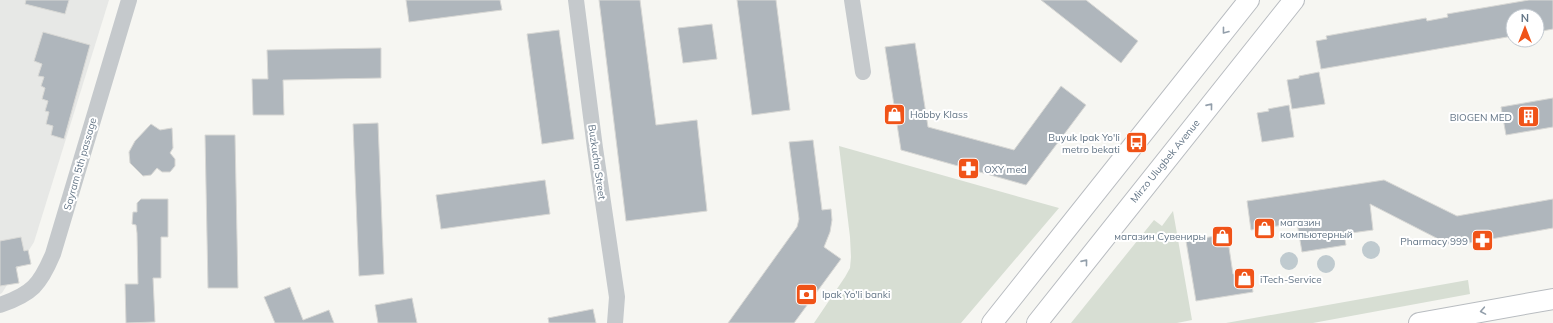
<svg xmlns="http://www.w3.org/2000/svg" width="1553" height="323" font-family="Mulish,sans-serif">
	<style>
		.built { fill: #e7e8e6 }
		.green { fill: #d7ded3 }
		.water { fill: #bfcacf }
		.building { fill: #afb6bc; stroke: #d8d8d5 }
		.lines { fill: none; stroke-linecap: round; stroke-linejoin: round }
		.major-casing { stroke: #b8bcc0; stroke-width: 22 }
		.minor { stroke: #c5c9cc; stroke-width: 16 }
		.major { stroke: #fff; stroke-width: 20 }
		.oneway { stroke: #929eaa }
		.labels { text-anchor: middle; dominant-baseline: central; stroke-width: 4; stroke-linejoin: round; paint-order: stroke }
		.poi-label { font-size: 10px; fill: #637586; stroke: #fff; text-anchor: start }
		.street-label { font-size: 10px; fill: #637586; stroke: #fff }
	</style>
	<rect width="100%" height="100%" fill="#f6f6f2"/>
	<!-- built -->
	<path class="built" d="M 0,0 L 109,0 L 34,242 L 2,293 L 0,294 Z"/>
	<!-- green -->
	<path class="green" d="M 839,146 L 1059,208 L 961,323 L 814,323 L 845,277 L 850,268 L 851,257 L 850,237 Z
		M 1173,211 L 1192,320 L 1177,323 L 1071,323 L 1154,220 L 1162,226 Z
		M 1468,280 L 1470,294 L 1313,323 L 1226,323 Z"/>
	<!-- water -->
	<path class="water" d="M1362 250a9 9 0 1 1 18 0a9 9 0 1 1-18 0Z
		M1280 261a9 9 0 1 1 18 0a9 9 0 1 1-18 0Z
		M1317 264a9 9 0 1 1 18 0a9 9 0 1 1-18 0Z"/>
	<!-- building -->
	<path class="building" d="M 26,0 L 69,0 L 65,14 L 25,4 Z
		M 406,0 L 500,0 L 502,10 L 409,22 Z
		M 599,0 L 640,0 L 656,125 L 697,120 L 707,211 L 626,221 Z
		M 737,0 L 776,0 L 790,110 L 752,115 Z
		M 1041,0 L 1086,0 L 1138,41 L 1121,63 Z
		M 1529,0 L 1553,0 L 1553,29 L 1537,32 L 1537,16 L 1513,16 L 1513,36 L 1321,69 L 1316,41 L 1327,39 L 1326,36 L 1426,18 L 1427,21 L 1448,17 L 1447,14 Z
		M 712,24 L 717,59 L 683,63 L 678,28 Z
		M 559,30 L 574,139 L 542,144 L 527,34 Z
		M 43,32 L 90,45 L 64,139 L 51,135 L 53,126 L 46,124 L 49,112 L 45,111 L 48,101 L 42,99 L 45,88 L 41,86 L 44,77 L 38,76 L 42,64 L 34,61 Z
		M 915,43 L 928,127 L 1014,150 L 1061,86 L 1086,105 L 1026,185 L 901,150 L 885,47 Z
		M 381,48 L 381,78 L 283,80 L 284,115 L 253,115 L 252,79 L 268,79 L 267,50 Z
		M 1319,72 L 1325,104 L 1292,109 L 1287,80 L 1299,78 L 1299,76 Z
		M 1553,98 L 1553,127 L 1506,135 L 1501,107 Z
		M 1289,105 L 1294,137 L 1262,142 L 1257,113 L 1269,111 L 1268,109 Z
		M 378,123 L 384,274 L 359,276 L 353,124 Z
		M 151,124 L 160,130 L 172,128 L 173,148 L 170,153 L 175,159 L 175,166 L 170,172 L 162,172 L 157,168 L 151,175 L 143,176 L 130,163 L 129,152 L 135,141 Z
		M 205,135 L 235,135 L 238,288 L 208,288 Z
		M 813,140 L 822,210 L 831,209 L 832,220 L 830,232 L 824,247 L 841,259 L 794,323 L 728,323 L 797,227 L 799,219 L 789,142 Z
		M 545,180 L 550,214 L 441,229 L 436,195 Z
		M 1384,180 L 1457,216 L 1553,199 L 1553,228 L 1452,246 L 1370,204 L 1373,230 L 1344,234 L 1346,245 L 1302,252 L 1297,223 L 1251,230 L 1247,201 Z
		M 141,199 L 168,199 L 168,237 L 161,237 L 161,278 L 153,278 L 155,322 L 126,323 L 125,284 L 138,284 L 137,233 L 136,225 L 132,224 L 133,212 L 137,212 L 137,203 Z
		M 1227,234 L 1233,274 L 1250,271 L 1253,292 L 1196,301 L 1186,241 Z
		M 21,237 L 24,251 L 28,250 L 31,264 L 16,267 L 19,283 L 0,286 L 0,241 Z
		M 290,287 L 303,320 L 329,310 L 334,323 L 275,323 L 264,297 Z
		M 412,298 L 417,323 L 378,323 L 375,305 Z
		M 593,309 L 596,323 L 549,323 L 548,318 Z"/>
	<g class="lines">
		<defs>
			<path id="major" d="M 992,323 L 1249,0
				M 1037,323 L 1294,0
				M 1419,323 L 1553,299"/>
		</defs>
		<!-- major casing -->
		<use href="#major" class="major-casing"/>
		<!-- minor -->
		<path class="minor" d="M 576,0 L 595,148 L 617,297 L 615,323
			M 852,0 L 863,72
			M 0,305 C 32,294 40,285 53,254 L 129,0"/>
		<!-- major -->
		<use href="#major" class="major"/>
	</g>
	<!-- one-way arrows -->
	<defs><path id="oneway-chevron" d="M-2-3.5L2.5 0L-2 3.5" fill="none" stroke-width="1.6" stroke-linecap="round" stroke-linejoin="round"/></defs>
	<g class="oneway">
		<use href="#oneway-chevron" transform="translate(1225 31) rotate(128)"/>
		<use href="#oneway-chevron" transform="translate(1210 106) rotate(-51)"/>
		<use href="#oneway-chevron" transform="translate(1085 262) rotate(-51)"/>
		<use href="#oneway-chevron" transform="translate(1483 311) rotate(170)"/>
	</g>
	<!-- icons -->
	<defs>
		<symbol id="shop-square" viewBox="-11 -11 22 22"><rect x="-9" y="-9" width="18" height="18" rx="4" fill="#f05318" stroke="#fff"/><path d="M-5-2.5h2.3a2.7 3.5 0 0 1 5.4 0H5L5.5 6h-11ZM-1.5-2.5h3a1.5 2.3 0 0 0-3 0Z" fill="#fff"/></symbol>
		<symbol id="building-square" viewBox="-11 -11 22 22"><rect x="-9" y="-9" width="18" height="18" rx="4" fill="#f05318" stroke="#fff"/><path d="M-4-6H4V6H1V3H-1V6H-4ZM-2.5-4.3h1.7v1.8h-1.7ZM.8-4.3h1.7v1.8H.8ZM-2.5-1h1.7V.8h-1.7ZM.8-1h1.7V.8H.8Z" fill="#fff"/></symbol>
		<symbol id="bus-square" viewBox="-11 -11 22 22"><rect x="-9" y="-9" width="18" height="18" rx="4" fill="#f05318" stroke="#fff"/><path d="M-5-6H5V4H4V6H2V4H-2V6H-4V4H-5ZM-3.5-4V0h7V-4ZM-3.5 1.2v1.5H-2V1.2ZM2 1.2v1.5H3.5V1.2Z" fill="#fff"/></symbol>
		<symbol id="pharmacy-square" viewBox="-11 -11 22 22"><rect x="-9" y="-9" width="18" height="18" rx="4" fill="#f05318" stroke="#fff"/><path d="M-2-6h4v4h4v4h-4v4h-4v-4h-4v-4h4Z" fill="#fff"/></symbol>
		<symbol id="bank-square" viewBox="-11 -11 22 22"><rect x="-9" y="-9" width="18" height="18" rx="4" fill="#f05318" stroke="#fff"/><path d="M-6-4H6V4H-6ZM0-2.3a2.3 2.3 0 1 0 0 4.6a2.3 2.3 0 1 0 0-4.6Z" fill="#fff"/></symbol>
	</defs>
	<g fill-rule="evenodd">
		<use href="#shop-square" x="882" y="102" width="25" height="25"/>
		<use href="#building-square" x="1516" y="104" width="25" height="25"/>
		<use href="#bus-square" x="1124" y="130" width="25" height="25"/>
		<use href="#pharmacy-square" x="956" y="156" width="25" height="25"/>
		<use href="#shop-square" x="1252" y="216" width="25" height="25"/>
		<use href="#shop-square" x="1210" y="224" width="25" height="25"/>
		<use href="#pharmacy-square" x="1470" y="228" width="25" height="25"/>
		<use href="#shop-square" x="1232" y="266" width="25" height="25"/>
		<use href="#bank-square" x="794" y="282" width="25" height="25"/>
	</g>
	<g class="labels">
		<!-- poi labels -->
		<g class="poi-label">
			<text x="910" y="114">Hobby Klass</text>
			<text x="1512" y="117" text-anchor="end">BIOGEN MED</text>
			<text x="1120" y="137" text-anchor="end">Buyuk Ipak Yo'li<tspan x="1120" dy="12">metro bekati</tspan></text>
			<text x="984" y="169">OXY med</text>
			<text x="1280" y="222">магазин<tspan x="1280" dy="12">компьютерный</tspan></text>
			<text x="1206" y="236" text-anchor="end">магазин Сувениры</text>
			<text x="1468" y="241" text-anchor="end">Pharmacy 999</text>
			<text x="1260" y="279">iTech-Service</text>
			<text x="822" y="294">Ipak Yo'li banki</text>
		</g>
		<!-- street labels -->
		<g class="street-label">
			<text transform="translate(1165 161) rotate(-51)">Mirzo Ulugbek Avenue</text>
			<text transform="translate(597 162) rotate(82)">Buzkucha Street</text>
			<text transform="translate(80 164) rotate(-74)">Sayram 5th passage</text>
		</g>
	</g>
	<!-- north arrow -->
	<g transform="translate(1525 28)"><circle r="19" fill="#ffffff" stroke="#c1c8cf"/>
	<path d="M0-3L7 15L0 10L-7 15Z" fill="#f05318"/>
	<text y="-6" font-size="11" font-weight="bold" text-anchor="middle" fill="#637586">N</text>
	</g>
</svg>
